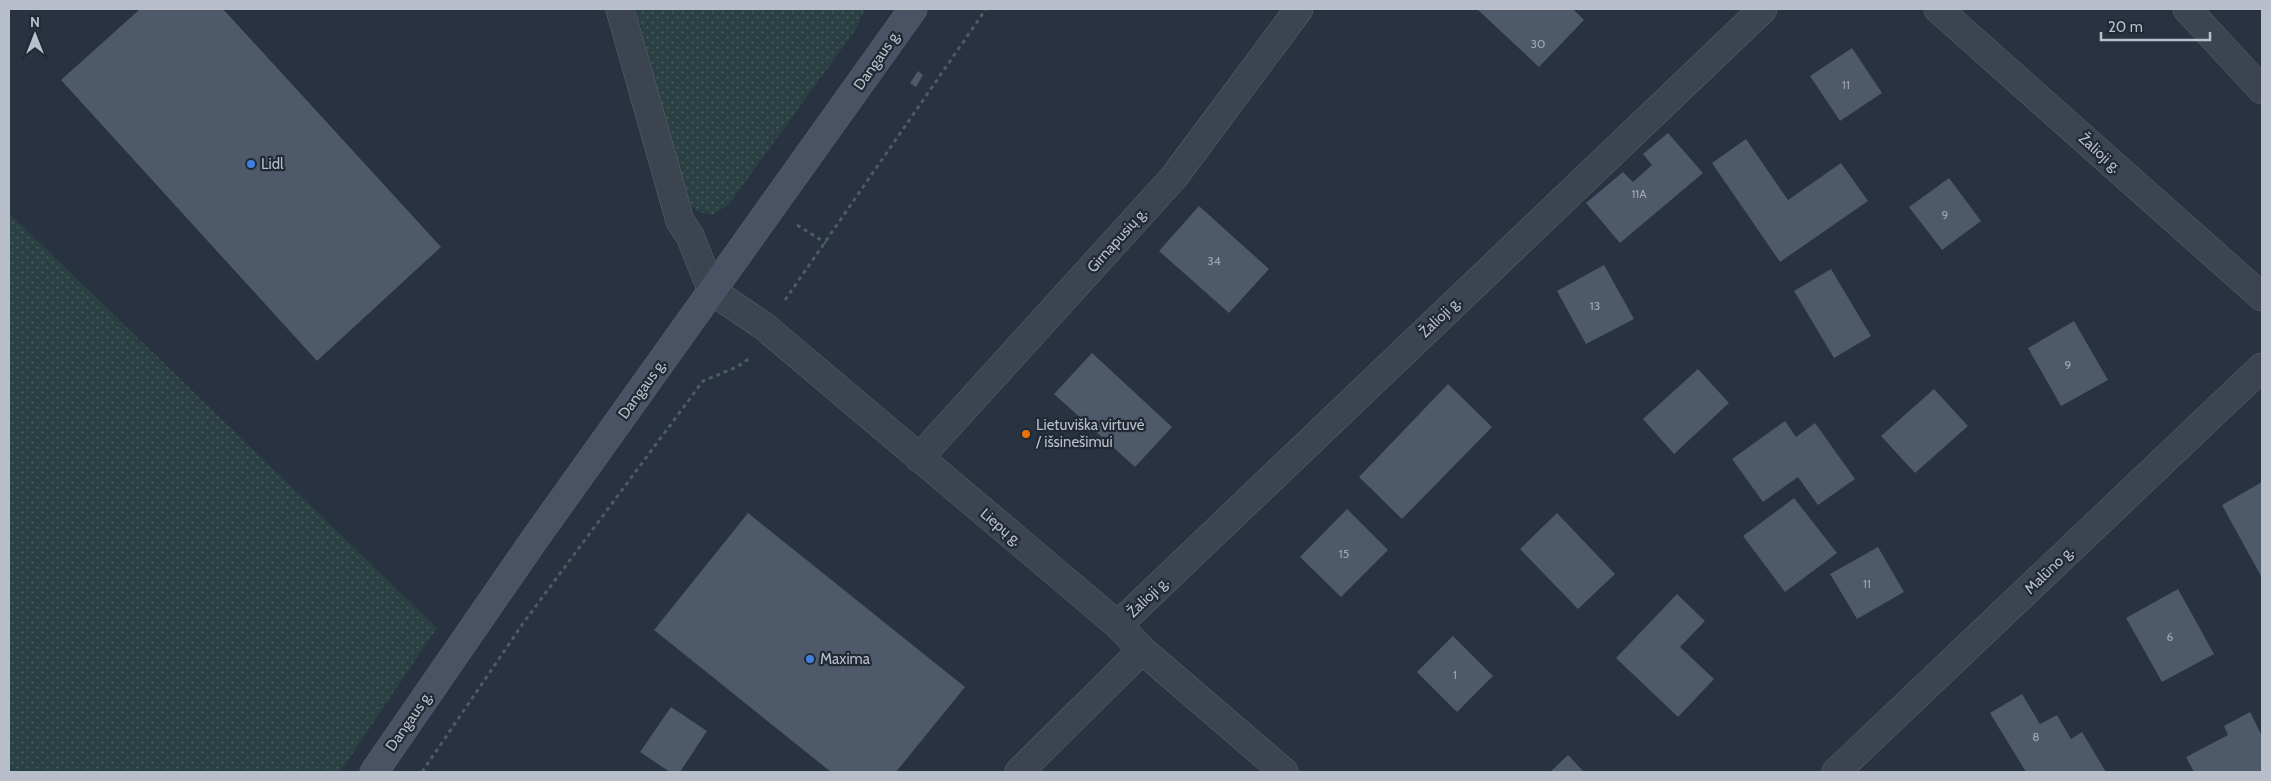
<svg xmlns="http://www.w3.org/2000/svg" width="2271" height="781" font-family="Cabin,sans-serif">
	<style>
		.grass { fill: url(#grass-dots) }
		.building { fill: #4e5969 }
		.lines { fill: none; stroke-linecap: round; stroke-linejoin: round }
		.minor-casing { stroke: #5a626d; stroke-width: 29 }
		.secondary-casing { stroke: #5a626d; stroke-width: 29 }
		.path { stroke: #4a5d60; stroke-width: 3; stroke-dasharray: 4 4; stroke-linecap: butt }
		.minor { stroke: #3c4450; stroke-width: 28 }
		.secondary { stroke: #4a5363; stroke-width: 28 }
		.shop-dot { fill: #3f7fe0; stroke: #212935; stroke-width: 2 }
		.food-dot { fill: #e8710a; stroke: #212935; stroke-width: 2 }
		.labels { text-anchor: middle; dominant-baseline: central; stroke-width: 4.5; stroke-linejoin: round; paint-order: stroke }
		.number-label { font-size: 12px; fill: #9ea6b2 }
		.street-label { font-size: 15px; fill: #b9bfca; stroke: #212935 }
		.poi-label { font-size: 15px; fill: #b9bfca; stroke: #212935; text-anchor: start }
	</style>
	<defs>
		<pattern id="grass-dots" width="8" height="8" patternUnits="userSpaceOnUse" patternTransform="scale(1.25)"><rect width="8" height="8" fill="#2b4042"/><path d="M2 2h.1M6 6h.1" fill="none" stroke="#485a5c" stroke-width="1.8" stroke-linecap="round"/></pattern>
	</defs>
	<rect width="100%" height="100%" fill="#283240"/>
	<!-- grass -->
	<path class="grass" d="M 636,9 L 865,9 L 856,29 L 730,203 L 713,215 L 699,212 L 688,204 Z
		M 9,213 L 437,628 L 340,772 L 9,772 Z"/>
	<!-- building -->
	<path class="building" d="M 140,9 L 223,9 L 441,247 L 317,361 L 61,80 Z
		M 1477,9 L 1573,9 L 1584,20 L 1539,67 Z
		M 1852,48 L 1882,93 L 1840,121 L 1810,76 Z
		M 918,71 L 923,75 L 916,87 L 910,83 Z
		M 1668,133 L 1703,173 L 1620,243 L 1586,203 L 1623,172 L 1633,182 L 1652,165 L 1643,154 Z
		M 1746,139 L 1788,200 L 1841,163 L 1868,201 L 1780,262 L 1712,163 Z
		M 1949,178 L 1981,221 L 1942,250 L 1909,207 Z
		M 1199,206 L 1269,269 L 1229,313 L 1159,251 Z
		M 1604,265 L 1634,319 L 1586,344 L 1557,291 Z
		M 1831,269 L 1871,336 L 1834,358 L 1794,291 Z
		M 2074,321 L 2108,380 L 2061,406 L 2028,348 Z
		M 1092,353 L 1172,427 L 1135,467 L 1054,394 Z
		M 1698,369 L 1729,403 L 1674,454 L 1643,419 Z
		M 1448,384 L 1492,427 L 1402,519 L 1359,477 Z
		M 1934,389 L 1968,426 L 1915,473 L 1881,436 Z
		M 1785,421 L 1796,437 L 1815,423 L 1855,479 L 1818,505 L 1798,477 L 1763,502 L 1732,459 Z
		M 2262,482 L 2262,578 L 2222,505 Z
		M 1794,498 L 1837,553 L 1785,592 L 1743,536 Z
		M 1347,509 L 1388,550 L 1341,597 L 1300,557 Z
		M 748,513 L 965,687 L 896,772 L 831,772 L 654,630 Z
		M 1557,513 L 1615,574 L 1578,609 L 1520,549 Z
		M 1878,547 L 1904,592 L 1857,619 L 1830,574 Z
		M 2178,589 L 2214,654 L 2162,682 L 2126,618 Z
		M 1677,594 L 1705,621 L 1680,647 L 1714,679 L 1678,717 L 1616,658 Z
		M 1453,636 L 1493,676 L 1457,712 L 1417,672 Z
		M 2022,694 L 2040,724 L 2057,715 L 2071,739 L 2082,732 L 2106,772 L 2026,772 L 1990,713 Z
		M 671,707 L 707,731 L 680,772 L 670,772 L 640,752 Z
		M 2250,712 L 2262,736 L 2262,772 L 2194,772 L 2186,757 L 2228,735 L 2224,726 Z
		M 1568,755 L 1584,772 L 1550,772 Z"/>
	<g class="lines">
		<defs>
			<path id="minor" d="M 620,9 L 680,221 L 690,236 L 712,291 L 765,327 L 1118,625 L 1142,650 L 1284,772
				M 1938,9 L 2262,297
				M 2187,9 L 2262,90
				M 919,458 L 1174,177 L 1299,9
				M 1118,625 L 1763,9
				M 1019,772 L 1142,650
				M 1836,772 L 2262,367"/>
			<path id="secondary" d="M 374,772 L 534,540 L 913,9"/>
		</defs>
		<!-- minor casing -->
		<use href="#minor" class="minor-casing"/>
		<!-- secondary casing -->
		<use href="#secondary" class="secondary-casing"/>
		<!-- path -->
		<path class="path" d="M 797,225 L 826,243
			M 785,300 L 986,9
			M 422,772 L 524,622 L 703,381 L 737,367 L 750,358"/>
		<!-- minor -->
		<use href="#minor" class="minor"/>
		<!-- secondary -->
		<use href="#secondary" class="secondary"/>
	</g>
	<!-- markers -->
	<g class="shop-dot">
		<circle cx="251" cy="164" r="5"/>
		<circle cx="810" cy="659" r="5"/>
	</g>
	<circle class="food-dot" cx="1026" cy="434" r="5"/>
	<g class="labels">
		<!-- number labels -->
		<g class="number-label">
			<text x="1538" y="43">30</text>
			<text x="1846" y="84">11</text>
			<text x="1639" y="193">11A</text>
			<text x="1945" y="214">9</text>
			<text x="1214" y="260">34</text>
			<text x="1595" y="305">13</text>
			<text x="2068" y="364">9</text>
			<text x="1344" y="553">15</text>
			<text x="1867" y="583">11</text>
			<text x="2170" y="636">6</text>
			<text x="1455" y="674">1</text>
			<text x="2036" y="736">8</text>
		</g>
		<!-- street labels -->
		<g class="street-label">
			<text transform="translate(877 60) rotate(-55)">Dangaus g.</text>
			<text transform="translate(2100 153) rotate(42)">Žalioji g.</text>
			<text transform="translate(1117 240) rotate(-48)">Girnapusių g.</text>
			<text transform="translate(1440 317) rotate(-44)">Žalioji g.</text>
			<text transform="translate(642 389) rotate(-54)">Dangaus g.</text>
			<text transform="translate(1001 527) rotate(40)">Liepų g.</text>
			<text transform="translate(2049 570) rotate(-44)">Malūno g.</text>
			<text transform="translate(1148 597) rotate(-44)">Žalioji g.</text>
			<text transform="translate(409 721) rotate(-55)">Dangaus g.</text>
		</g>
		<!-- poi labels -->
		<g class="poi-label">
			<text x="261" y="164">Lidl</text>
			<text x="1036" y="425">Lietuviška virtuvė<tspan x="1036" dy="17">/ išsinešimui</tspan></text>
			<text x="820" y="659">Maxima</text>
		</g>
	</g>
	<!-- border -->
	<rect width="2271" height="781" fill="none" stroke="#b9bfca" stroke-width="20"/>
	<!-- north arrow -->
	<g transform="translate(35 35)" stroke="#212935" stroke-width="4" paint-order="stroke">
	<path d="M0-4L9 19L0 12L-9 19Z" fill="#b9bfca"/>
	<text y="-8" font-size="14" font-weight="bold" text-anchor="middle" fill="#b9bfca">N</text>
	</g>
	<!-- scale -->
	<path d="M2101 32v8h109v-8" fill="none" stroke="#b9bfca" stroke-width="2.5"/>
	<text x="2108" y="32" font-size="15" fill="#b9bfca" stroke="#212935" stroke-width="4" paint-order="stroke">20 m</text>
</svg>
